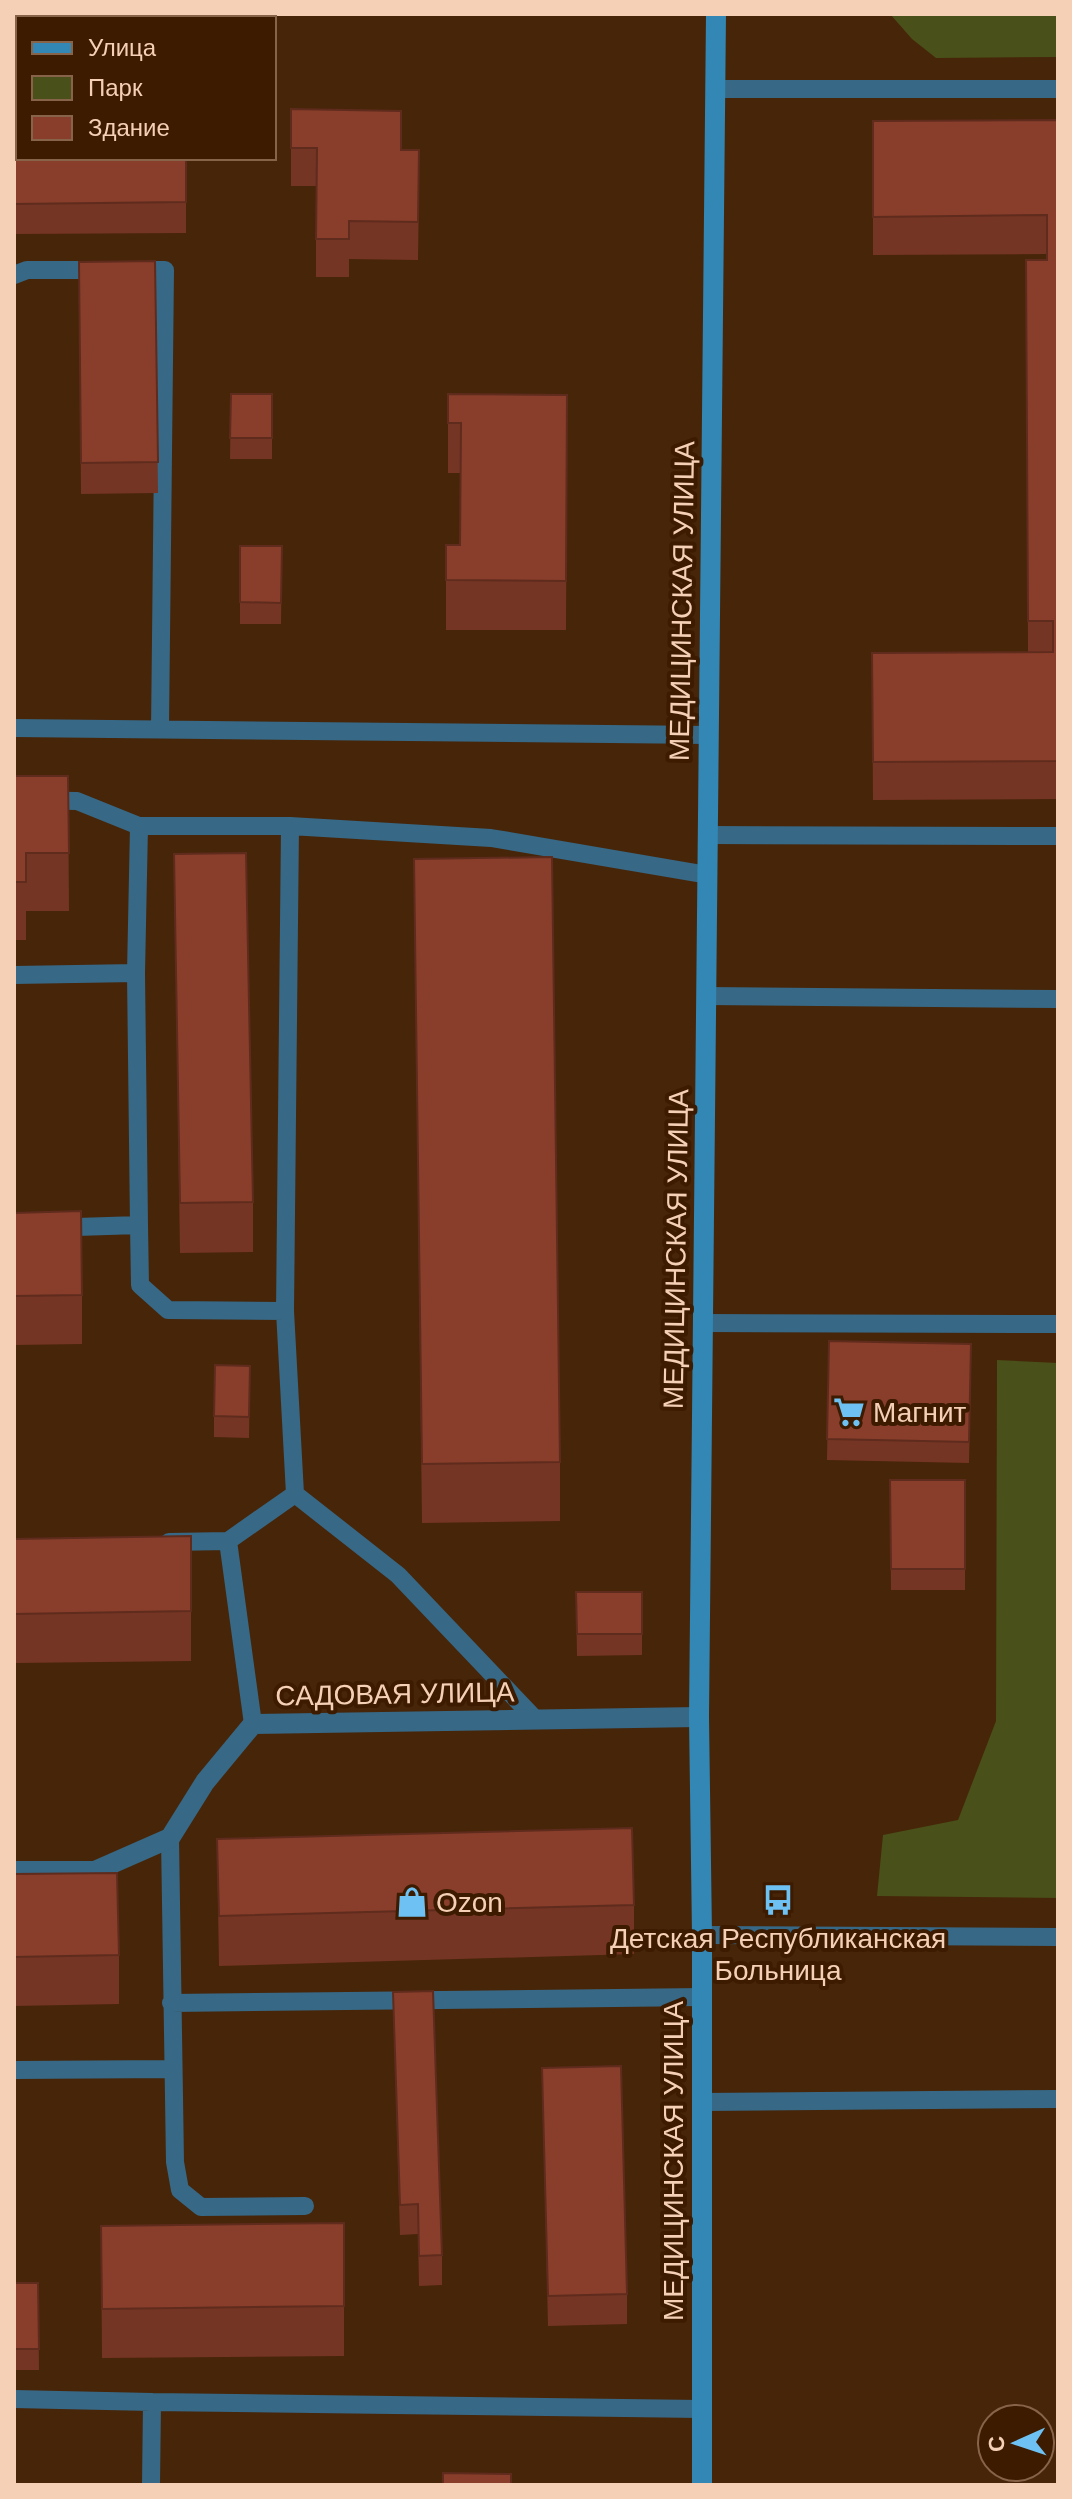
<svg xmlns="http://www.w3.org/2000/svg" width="1072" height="2499" font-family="Arial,sans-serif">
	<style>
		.green { fill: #495019 }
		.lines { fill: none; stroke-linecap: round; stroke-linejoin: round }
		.service { stroke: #376885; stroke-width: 18 }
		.minor { stroke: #376885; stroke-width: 20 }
		.secondary { stroke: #3287b5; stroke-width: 20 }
		.wall { fill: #753524 }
		.building { fill: #883e2a; stroke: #5f2b1d; stroke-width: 2 }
		.labels { text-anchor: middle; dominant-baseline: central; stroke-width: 8; stroke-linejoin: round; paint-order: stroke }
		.street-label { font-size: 28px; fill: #f5d0b7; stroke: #3c1b00 }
		.poi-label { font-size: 28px; fill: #f5d0b7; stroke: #3c1b00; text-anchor: start }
	</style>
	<rect width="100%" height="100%" fill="#472509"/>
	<!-- green -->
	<path class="green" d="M 890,14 L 1058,14 L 1058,57 L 936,58 L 912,39 Z
		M 997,1360 L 1058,1363 L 1058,1898 L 877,1896 L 883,1835 L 958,1820 L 996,1721 Z"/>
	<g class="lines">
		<!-- service -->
		<path class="service" d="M 715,89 L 1058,89
			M 131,270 L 165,270 L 160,729
			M 14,275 L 27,270 L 102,270
			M 14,728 L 709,735
			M 14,800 L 77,801 L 139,826
			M 290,826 L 491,838 L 708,875
			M 708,835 L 1058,836
			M 14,975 L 136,973
			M 706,996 L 1058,999
			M 139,1225 L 140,1285 L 168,1310 L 285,1311
			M 14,1229 L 139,1225 L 136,973 L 139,826 L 290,826 L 285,1311 L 295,1494 L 398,1575 L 535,1719
			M 703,1323 L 1058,1324
			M 169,1542 L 228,1541
			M 253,1724 L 228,1541 L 295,1494
			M 170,1838 L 175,2162 L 180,2190 L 201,2207 L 305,2206
			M 702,1935 L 1058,1937
			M 171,2003 L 702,1997
			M 14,2070 L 172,2069
			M 701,2102 L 1058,2099
			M 14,2399 L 152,2402
			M 151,2485 L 152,2402 L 701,2409"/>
		<!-- minor -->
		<path class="minor" d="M 14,1871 L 95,1871 L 170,1838 L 205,1782 L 253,1724 L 699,1717"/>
		<!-- secondary -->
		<path class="secondary" d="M 702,2485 L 702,1935 L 699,1717 L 716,14"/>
	</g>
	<!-- wall -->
	<path class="wall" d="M 291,109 L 401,150 L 419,189 L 418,260 L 349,259 L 349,277 L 316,277 L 316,186 L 291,186 Z
		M 1058,120 L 1058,799 L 873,800 L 872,653 L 1028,652 L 1026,260 L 1047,260 L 1047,254 L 873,255 L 873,121 Z
		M 14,127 L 186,202 L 186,233 L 14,234 Z
		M 155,261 L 158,493 L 81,494 L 79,262 Z
		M 231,394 L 272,394 L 272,459 L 230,459 Z
		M 448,394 L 567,395 L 566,630 L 446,630 L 446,545 L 460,545 L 460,473 L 448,473 Z
		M 240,546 L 282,546 L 281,624 L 240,624 Z
		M 14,776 L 68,776 L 69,911 L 26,911 L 26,940 L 14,940 Z
		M 174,854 L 253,1202 L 253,1252 L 180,1253 Z
		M 414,859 L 560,1462 L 560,1521 L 422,1523 Z
		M 14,1213 L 82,1295 L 82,1344 L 14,1345 Z
		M 829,1341 L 971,1365 L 969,1463 L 827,1460 Z
		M 250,1366 L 249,1438 L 214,1437 L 214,1416 Z
		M 890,1480 L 965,1480 L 965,1590 L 891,1590 Z
		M 191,1536 L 191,1661 L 14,1663 L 14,1539 Z
		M 576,1592 L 642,1592 L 642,1655 L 577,1656 Z
		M 217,1839 L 634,1905 L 634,1954 L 219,1966 Z
		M 14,1874 L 119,1955 L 119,2004 L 14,2006 Z
		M 393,1992 L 442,2255 L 442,2285 L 419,2286 L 418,2234 L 400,2235 Z
		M 542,2068 L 627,2294 L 627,2324 L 548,2326 Z
		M 344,2223 L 344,2356 L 102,2358 L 101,2226 Z
		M 14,2283 L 38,2283 L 39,2370 L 14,2370 Z"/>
	<!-- building -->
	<path class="building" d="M 291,109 L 401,111 L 401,150 L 419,150 L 418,222 L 349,221 L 349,239 L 316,239 L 317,148 L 291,148 Z
		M 1058,120 L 1058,761 L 873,762 L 872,653 L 1053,652 L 1053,621 L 1028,621 L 1026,260 L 1047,260 L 1047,215 L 873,217 L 873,121 Z
		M 14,127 L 18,127 L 18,158 L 186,158 L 186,202 L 14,204 Z
		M 155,261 L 158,462 L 81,463 L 79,262 Z
		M 231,394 L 272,394 L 272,438 L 230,438 Z
		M 448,394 L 567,395 L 566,581 L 446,580 L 446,545 L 460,545 L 461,423 L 448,423 Z
		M 240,546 L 282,546 L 281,603 L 240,602 Z
		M 14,776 L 68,776 L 69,853 L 26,853 L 26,882 L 14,882 Z
		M 246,853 L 253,1202 L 180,1203 L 174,854 Z
		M 552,857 L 560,1462 L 422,1464 L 414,859 Z
		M 81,1211 L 82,1295 L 14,1296 L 14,1213 Z
		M 829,1341 L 971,1344 L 969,1442 L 827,1439 Z
		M 215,1365 L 250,1366 L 249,1417 L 214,1416 Z
		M 890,1480 L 965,1480 L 965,1569 L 891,1569 Z
		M 191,1536 L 191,1611 L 14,1614 L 14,1539 Z
		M 576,1592 L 642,1592 L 642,1634 L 577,1634 Z
		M 632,1828 L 634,1905 L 219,1916 L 217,1839 Z
		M 117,1873 L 119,1955 L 14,1957 L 14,1874 Z
		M 433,1991 L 442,2255 L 419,2256 L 418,2204 L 400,2205 L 393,1992 Z
		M 621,2066 L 627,2294 L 548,2296 L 542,2068 Z
		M 344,2223 L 344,2306 L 102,2309 L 101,2226 Z
		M 14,2283 L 38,2283 L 39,2349 L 14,2349 Z
		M 443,2473 L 511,2474 L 511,2485 L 443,2485 Z"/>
	<!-- icons -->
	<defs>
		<symbol id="supermarket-bare" viewBox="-9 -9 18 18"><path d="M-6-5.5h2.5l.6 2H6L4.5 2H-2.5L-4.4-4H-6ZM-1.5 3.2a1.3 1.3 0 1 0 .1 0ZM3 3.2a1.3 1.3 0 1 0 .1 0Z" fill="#6ec2f3" stroke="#3c1b00" stroke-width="2.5" paint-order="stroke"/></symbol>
		<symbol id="bus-bare" viewBox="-9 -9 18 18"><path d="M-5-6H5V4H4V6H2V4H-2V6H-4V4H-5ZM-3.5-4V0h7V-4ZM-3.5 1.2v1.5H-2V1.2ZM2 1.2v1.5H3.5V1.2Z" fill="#6ec2f3" stroke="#3c1b00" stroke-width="2.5" paint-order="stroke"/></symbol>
		<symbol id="shop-bare" viewBox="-9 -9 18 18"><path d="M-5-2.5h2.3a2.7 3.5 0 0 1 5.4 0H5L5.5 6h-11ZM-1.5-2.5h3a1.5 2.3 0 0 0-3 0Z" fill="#6ec2f3" stroke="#3c1b00" stroke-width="2.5" paint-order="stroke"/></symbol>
	</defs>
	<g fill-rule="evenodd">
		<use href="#supermarket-bare" x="827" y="1390" width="44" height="44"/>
		<use href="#bus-bare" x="756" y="1878" width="44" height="44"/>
		<use href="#shop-bare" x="390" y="1880" width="44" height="44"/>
	</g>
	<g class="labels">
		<!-- street labels -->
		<g class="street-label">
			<text transform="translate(682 601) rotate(-89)">МЕДИЦИНСКАЯ УЛИЦА</text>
			<text transform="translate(676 1249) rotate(-89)">МЕДИЦИНСКАЯ УЛИЦА</text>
			<text transform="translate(395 1694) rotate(-1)">САДОВАЯ УЛИЦА</text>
			<text transform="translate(673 2161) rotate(-90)">МЕДИЦИНСКАЯ УЛИЦА</text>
		</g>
		<!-- poi labels -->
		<g class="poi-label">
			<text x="873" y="1412">Магнит</text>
			<text x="436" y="1902">Ozon</text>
			<text x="778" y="1938" text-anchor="middle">Детская Республиканская<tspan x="778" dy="32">Больница</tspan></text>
		</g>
	</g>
	<!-- border -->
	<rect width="1072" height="2499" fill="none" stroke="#f5d0b7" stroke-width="32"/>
	<!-- legend -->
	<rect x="16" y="16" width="260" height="144" fill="#3c1b00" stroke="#866349" stroke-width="2"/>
	<rect x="32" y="42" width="40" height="12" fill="#3287b5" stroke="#866349" stroke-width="2"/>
	<text x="88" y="56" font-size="24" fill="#f5d0b7">Улица</text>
	<rect x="32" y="76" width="40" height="24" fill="#495019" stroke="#866349" stroke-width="2"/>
	<text x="88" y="96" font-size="24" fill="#f5d0b7">Парк</text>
	<rect x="32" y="116" width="40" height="24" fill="#883e2a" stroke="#866349" stroke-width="2"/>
	<text x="88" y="136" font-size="24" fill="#f5d0b7">Здание</text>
	<!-- north arrow -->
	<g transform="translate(1016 2443) rotate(267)"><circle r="38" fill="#3c1b00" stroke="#866349" stroke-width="2"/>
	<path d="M0-6L14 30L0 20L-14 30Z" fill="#6ec2f3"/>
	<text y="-12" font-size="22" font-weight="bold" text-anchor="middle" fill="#f5d0b7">С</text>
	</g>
</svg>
